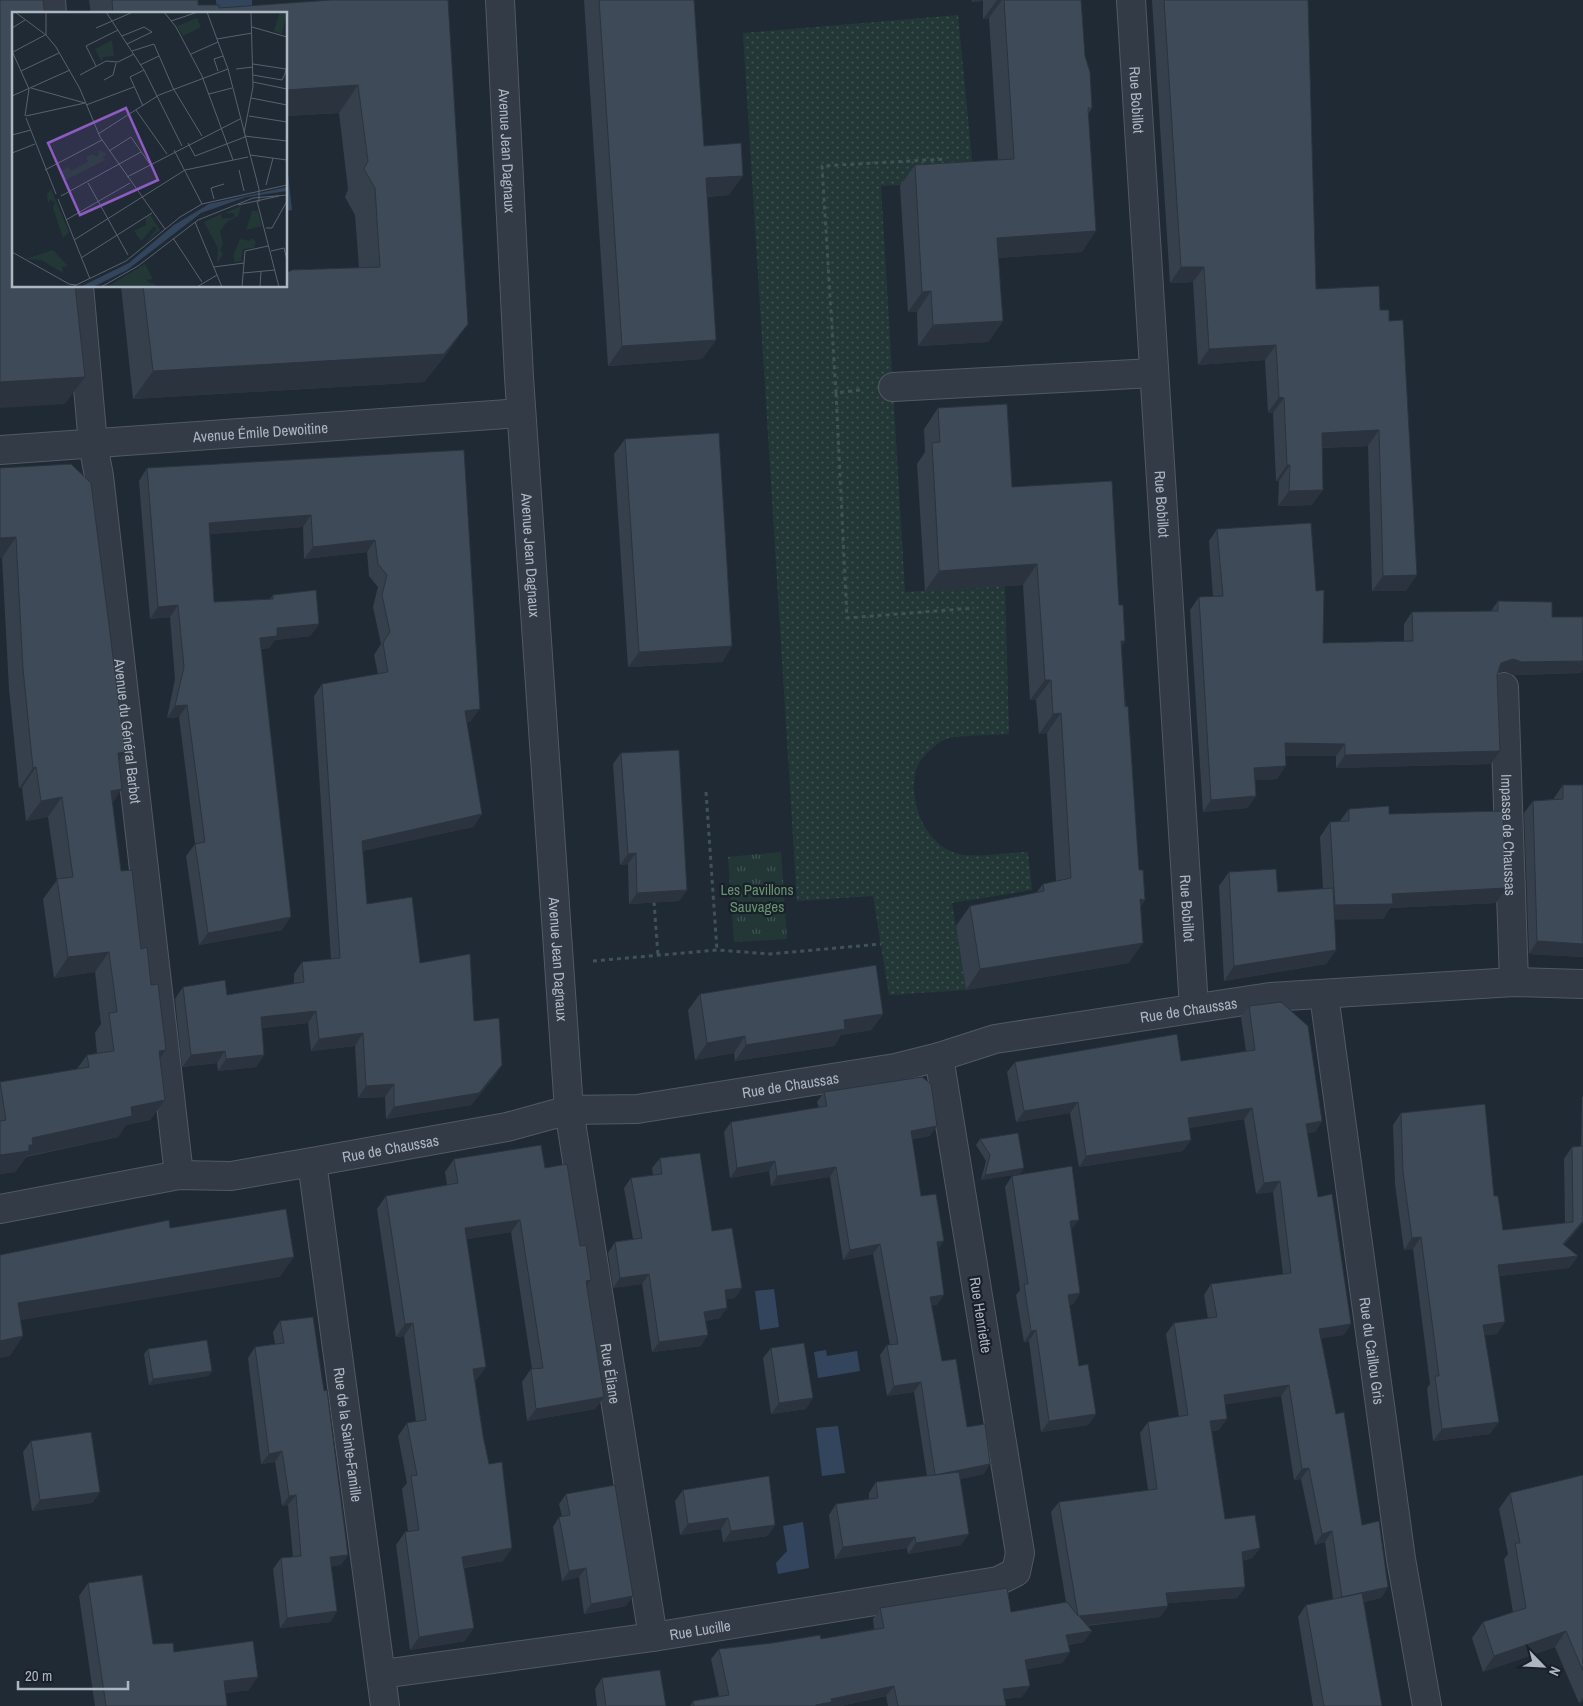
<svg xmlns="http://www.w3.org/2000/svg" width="1583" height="1706" font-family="'Archivo Narrow',sans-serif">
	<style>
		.grass { fill: url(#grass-dots) }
		.park { fill: url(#park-tufts) }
		.water { fill: #33455d }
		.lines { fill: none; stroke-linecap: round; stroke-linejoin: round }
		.minor-casing { stroke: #515964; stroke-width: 30 }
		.path { stroke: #3f5254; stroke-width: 3; stroke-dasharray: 4 4; stroke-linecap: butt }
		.minor { stroke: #333b46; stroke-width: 28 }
		.wall { fill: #35404c }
		.shaded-wall { fill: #2b343e }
		.building { fill: #3e4a58; stroke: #2b343e }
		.labels { text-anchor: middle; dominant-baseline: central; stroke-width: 4.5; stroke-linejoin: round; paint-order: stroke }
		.street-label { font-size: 15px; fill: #adb6c3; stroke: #19202a }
		.park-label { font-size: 15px; fill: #66926f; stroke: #19202a }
		.inset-road { fill: none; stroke: #58626e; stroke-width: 1 }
		.view { fill: #8c5cc0; fill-opacity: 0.15; stroke: #8c5cc0; stroke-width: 2.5 }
		.inset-edge { fill: none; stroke: #adb6c3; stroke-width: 2.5 }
	</style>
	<defs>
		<pattern id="grass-dots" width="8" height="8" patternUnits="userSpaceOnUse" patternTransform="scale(1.25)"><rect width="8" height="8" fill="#233737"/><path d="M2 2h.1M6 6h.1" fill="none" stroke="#405252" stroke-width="1.8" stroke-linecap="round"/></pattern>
		<pattern id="park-tufts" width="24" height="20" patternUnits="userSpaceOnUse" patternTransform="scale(1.25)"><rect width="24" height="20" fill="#233737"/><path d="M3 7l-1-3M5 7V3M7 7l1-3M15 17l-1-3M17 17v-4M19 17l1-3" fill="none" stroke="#405252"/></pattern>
	</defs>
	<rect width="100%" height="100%" fill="#202a35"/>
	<!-- grass -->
	<path class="grass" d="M 958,15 L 974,181 L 881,186 L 905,592 L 1005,586 L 1009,734 C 996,735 953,735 944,740 C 934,745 919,759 916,770 C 908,801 924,842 955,853 C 973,859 1008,852 1028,852 L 1032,890 L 952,903 L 966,990 L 889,995 L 873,896 L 797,901 L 743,33 Z"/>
	<!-- park -->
	<path class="park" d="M 781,852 L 787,939 L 734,942 L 728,857 Z"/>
	<!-- water -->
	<path class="water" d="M 216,0 L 252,0 L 252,9 L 217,11 Z
		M 286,156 L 292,210 L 286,211 Z
		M 774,1289 L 779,1327 L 760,1330 L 755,1291 Z
		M 826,1350 L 827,1356 L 857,1351 L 860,1371 L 818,1378 L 814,1352 Z
		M 838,1426 L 845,1473 L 822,1476 L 816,1428 Z
		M 803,1522 L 809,1568 L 778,1574 L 776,1563 L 787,1551 L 783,1526 Z"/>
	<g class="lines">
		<defs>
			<g id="minor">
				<path d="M 51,0 L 52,14"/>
				<path id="s1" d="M 500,0 L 519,377 L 569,1110 L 653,1637"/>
				<path id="s2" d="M 1131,0 L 1194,1008"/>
				<path id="s3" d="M 79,286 L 93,444 L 99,476 L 179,1175"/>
				<path d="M 893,387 L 1153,373"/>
				<path id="s4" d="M 0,450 L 521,413"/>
				<path id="s5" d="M 1504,687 L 1514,982"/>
				<path id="s6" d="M 1324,995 L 1401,1559 L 1427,1706"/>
				<path id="s7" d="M 312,1162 L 385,1706"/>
				<path id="s8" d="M 0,1209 L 179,1175 L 231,1176 L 312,1162 L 507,1127 L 569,1110 L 637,1109 L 895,1068 L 939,1057 L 995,1039 L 1270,997 L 1514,982 L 1583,984"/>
				<path id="s9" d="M 382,1674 L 653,1637 L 998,1581 L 1016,1572 L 1020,1553 L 939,1057"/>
			</g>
		</defs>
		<!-- minor casing -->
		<use href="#minor" class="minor-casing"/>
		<!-- path -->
		<path class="path" d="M 860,390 L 836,393 L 822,166 L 946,159
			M 836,393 L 847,618 L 974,608
			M 706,792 L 717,950
			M 654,902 L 658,955
			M 593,961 L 717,950 L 770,954 L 881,944"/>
		<!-- minor -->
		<use href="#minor" class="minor"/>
	</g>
	<!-- wall -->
	<path class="wall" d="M 89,0 L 198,0 L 198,5 L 219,8 L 331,0 L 448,352 L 424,382 L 133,399 L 121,286 L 286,286 L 359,268 L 355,215 L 345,197 L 348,189 L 339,113 L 286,116 L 286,14 L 91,14 Z
		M 584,0 L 694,0 L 704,146 L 729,195 L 707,197 L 716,340 L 702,359 L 608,366 Z
		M 972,0 L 1081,0 L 1085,56 L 1092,108 L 1089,113 L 1082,252 L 998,258 L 1003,321 L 988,342 L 918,346 L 917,312 L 908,312 L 900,186 L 915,165 L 998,160 L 989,18 L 983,19 L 983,1 L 972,2 Z
		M 1152,0 L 1308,0 L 1316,289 L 1380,310 L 1406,591 L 1372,591 L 1368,446 L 1322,448 L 1312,505 L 1278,506 L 1279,481 L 1276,481 L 1273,413 L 1268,412 L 1265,360 L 1198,365 L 1193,282 L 1170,283 Z
		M 938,408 L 1012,487 L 1119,605 L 1125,641 L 1121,646 L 1139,870 L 1145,900 L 1141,906 L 1129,963 L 966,990 L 956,926 L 970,906 L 1036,893 L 1043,884 L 1056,881 L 1047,733 L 1039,734 L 1036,700 L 1030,700 L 1023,585 L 925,591 L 917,464 L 925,452 L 924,429 Z
		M 625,439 L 732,646 L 722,662 L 628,667 L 614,454 Z
		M 464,450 L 471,721 L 466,722 L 482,814 L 473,827 L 362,851 L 367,904 L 420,963 L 474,1021 L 502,1065 L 494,1077 L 471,1105 L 386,1119 L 385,1097 L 358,1098 L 355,1046 L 311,1051 L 308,1023 L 262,1028 L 264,1055 L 256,1067 L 218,1071 L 217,1063 L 182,1067 L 175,999 L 183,987 L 227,995 L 294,984 L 294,974 L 302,962 L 331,959 L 314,696 L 322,684 L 378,674 L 374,655 L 381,644 L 373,607 L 378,587 L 369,576 L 367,552 L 304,559 L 303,527 L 210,534 L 214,602 L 270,599 L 273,595 L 319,624 L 310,636 L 275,640 L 269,648 L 261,649 L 282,930 L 199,945 L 186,856 L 195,844 L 179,717 L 167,718 L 175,679 L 170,617 L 150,619 L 139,481 L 147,468 Z
		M 0,468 L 119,761 L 112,803 L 121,871 L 141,949 L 160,1058 L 165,1100 L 150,1120 L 126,1125 L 118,1137 L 26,1157 L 15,1172 L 0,1174 L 0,1082 L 77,1069 L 87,1055 L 97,1053 L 95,1033 L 101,1024 L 95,972 L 54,978 L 43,899 L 57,880 L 48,817 L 26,821 L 22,788 L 19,788 L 9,689 L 2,558 Z
		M 1217,529 L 1316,591 L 1323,643 L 1404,641 L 1404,624 L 1412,612 L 1491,611 L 1498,601 L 1552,617 L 1581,673 L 1513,675 L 1504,671 L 1498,673 L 1500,751 L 1491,764 L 1336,768 L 1336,756 L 1285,756 L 1277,779 L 1255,780 L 1256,796 L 1247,808 L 1203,812 L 1190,610 L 1199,597 L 1213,597 L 1209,541 Z
		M 621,753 L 687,890 L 679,901 L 629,904 L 628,864 L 620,865 L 613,764 Z
		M 1563,785 L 1583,957 L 1529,954 L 1524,813 L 1533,801 L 1554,799 L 1554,798 Z
		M 1349,809 L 1389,814 L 1506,888 L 1496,903 L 1390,908 L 1383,919 L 1334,919 L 1336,950 L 1326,964 L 1224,981 L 1219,886 L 1229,872 L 1278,892 L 1323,889 L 1320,837 L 1330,822 L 1340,821 Z
		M 700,994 L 883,1014 L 871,1030 L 841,1035 L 834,1046 L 735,1061 L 734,1053 L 695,1060 L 688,1010 Z
		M 1249,1006 L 1322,1121 L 1315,1132 L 1307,1133 L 1318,1197 L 1344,1335 L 1321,1338 L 1336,1414 L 1362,1525 L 1388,1587 L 1381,1598 L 1363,1602 L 1382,1706 L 1313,1706 L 1298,1617 L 1306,1605 L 1333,1599 L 1325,1542 L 1315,1545 L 1301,1479 L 1294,1480 L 1281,1396 L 1225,1404 L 1219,1430 L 1212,1431 L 1225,1519 L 1260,1548 L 1252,1558 L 1242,1561 L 1245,1587 L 1237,1598 L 1168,1603 L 1168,1606 L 1160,1617 L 1087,1626 L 1084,1642 L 1068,1645 L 1070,1652 L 1062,1663 L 1027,1669 L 1022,1697 L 1005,1699 L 1006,1706 L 888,1706 L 886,1696 L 841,1706 L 690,1706 L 693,1701 L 719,1696 L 711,1659 L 719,1649 L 821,1639 L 874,1629 L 873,1619 L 880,1608 L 1011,1612 L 1066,1602 L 1051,1512 L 1059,1502 L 1148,1490 L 1140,1433 L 1148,1422 L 1179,1417 L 1166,1334 L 1174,1323 L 1208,1319 L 1204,1295 L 1211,1284 L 1283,1274 L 1273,1192 L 1256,1194 L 1244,1119 L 1189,1128 L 1183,1151 L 1079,1167 L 1070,1113 L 1016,1122 L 1007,1072 L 1015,1062 L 1181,1061 L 1246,1051 L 1241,1017 Z
		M 824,1092 L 930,1136 L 912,1139 L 921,1196 L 938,1250 L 937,1305 L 931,1305 L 942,1361 L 967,1427 L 984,1474 L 960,1479 L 961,1545 L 908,1554 L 907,1548 L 835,1559 L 829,1515 L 836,1504 L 869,1499 L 869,1493 L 876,1482 L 927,1476 L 914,1392 L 887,1396 L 880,1355 L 887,1345 L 890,1345 L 873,1254 L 843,1260 L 830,1177 L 771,1186 L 769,1171 L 730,1178 L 724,1132 L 731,1122 L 819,1108 L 817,1102 Z
		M 1583,1096 L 1583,1223 L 1564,1245 L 1578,1256 L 1569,1268 L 1499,1276 L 1497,1334 L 1484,1335 L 1490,1434 L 1433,1441 L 1427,1388 L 1430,1384 L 1413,1249 L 1404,1250 L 1395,1184 L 1393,1125 L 1401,1113 L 1494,1196 L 1503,1230 L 1565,1223 L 1564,1159 L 1572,1147 L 1581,1146 L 1582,1097 Z
		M 980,1139 L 1020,1174 L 981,1180 L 986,1161 L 976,1145 Z
		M 660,1158 L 712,1231 L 735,1298 L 726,1299 L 720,1318 L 705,1321 L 701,1346 L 652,1352 L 642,1284 L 613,1288 L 608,1253 L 615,1242 L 633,1239 L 624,1188 L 631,1178 L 653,1175 L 652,1168 Z
		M 454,1159 L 545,1168 L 587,1287 L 604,1397 L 595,1409 L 527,1421 L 522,1382 L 531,1369 L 532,1369 L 511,1232 L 467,1239 L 477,1379 L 475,1380 L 483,1436 L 489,1464 L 512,1548 L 503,1561 L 464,1568 L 465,1641 L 410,1650 L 396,1545 L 405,1532 L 408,1531 L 402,1489 L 407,1483 L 398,1436 L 407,1423 L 416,1421 L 404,1336 L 396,1337 L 377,1209 L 386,1196 L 447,1185 L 445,1172 Z
		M 1012,1176 L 1071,1230 L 1080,1293 L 1073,1304 L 1069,1305 L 1079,1366 L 1096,1414 L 1088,1425 L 1041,1432 L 1029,1341 L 1024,1342 L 1016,1295 L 1020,1290 L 1005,1187 Z
		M 280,1321 L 348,1555 L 341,1565 L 331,1566 L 337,1611 L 330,1622 L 280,1628 L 273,1569 L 281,1558 L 293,1557 L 288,1505 L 282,1506 L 275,1462 L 261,1464 L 248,1358 L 255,1347 L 275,1344 L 273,1332 Z
		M 771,1348 L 806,1409 L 771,1414 L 763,1358 Z
		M 148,1349 L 212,1371 L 208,1376 L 149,1385 L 144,1354 Z
		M 31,1441 L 100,1492 L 92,1503 L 32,1511 L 23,1452 Z
		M 1583,1475 L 1583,1701 L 1579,1703 L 1555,1647 L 1483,1672 L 1472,1638 L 1483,1622 L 1513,1612 L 1504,1559 L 1508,1554 L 1499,1509 L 1510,1493 Z
		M 683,1490 L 775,1525 L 767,1536 L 723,1542 L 721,1529 L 680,1535 L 675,1501 Z
		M 566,1494 L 626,1606 L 584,1614 L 579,1577 L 562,1581 L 553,1527 L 559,1517 L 562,1517 L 559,1504 Z
		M 88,1583 L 153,1644 L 174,1652 L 249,1690 L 226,1693 L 227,1706 L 95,1706 L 79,1596 Z
		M 602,1678 L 666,1706 L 597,1706 L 595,1689 Z"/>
	<!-- shaded-wall -->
	<path class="shaded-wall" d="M 974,0 L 983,0 L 983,1 L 972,2 Z
		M 997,0 L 1002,0 L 989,18 L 983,19 Z
		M 358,85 L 339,113 L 286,116 L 286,90 Z
		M 743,176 L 729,195 L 692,198 L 706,178 Z
		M 1096,231 L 1082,252 L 982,259 L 997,238 Z
		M 1181,267 L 1204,267 L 1193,282 L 1170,283 Z
		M 931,291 L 917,312 L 908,312 L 922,292 Z
		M 1003,321 L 988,342 L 918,346 L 933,325 Z
		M 468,324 L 448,352 L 424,382 L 133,399 L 153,371 Z
		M 716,340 L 702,359 L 608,366 L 622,346 Z
		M 1276,345 L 1265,360 L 1198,365 L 1209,349 Z
		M 85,377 L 65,404 L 0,408 L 0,382 Z
		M 1279,397 L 1284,398 L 1273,413 L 1268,412 Z
		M 1379,430 L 1368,446 L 1311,448 L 1322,433 Z
		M 1287,465 L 1290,465 L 1279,481 L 1276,481 Z
		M 1323,490 L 1312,505 L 1278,506 L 1289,491 Z
		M 311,515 L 303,527 L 201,535 L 209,523 Z
		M 16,537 L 2,558 L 0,558 L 0,538 Z
		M 375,540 L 367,552 L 304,559 L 313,547 Z
		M 1037,564 L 1023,585 L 925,591 L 939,571 Z
		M 1417,575 L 1406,591 L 1372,591 L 1383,576 Z
		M 178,605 L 170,617 L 150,619 L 158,607 Z
		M 319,624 L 310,636 L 275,640 L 269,648 L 251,650 L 260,638 L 277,628 Z
		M 1121,641 L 1125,641 L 1111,661 Z
		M 732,646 L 722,662 L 628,667 L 639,652 Z
		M 1513,659 L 1583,661 L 1583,670 L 1581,673 L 1513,675 L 1504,671 L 1492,675 L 1501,663 Z
		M 1045,680 L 1051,680 L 1036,700 L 1030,700 Z
		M 187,705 L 179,717 L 167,718 L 175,706 Z
		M 480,709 L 471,721 L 456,723 L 465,711 Z
		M 1061,713 L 1047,733 L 1039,734 L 1053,714 Z
		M 1285,743 L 1345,744 L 1336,756 L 1276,756 Z
		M 1500,751 L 1491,764 L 1336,768 L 1345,755 Z
		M 125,752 L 110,772 L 118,753 Z
		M 1286,766 L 1277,779 L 1245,781 L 1254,768 Z
		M 36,767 L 22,788 L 19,788 L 33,768 Z
		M 122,789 L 108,810 L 111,791 Z
		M 1256,796 L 1247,808 L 1203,812 L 1211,800 Z
		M 62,797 L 48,817 L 26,821 L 41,801 Z
		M 482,814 L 473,827 L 353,853 L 362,841 Z
		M 636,853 L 628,864 L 620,865 L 628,854 Z
		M 1506,888 L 1496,903 L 1390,908 L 1383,919 L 1325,920 L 1335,905 L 1392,894 Z
		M 687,890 L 679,901 L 629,904 L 637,893 Z
		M 1140,899 L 1145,900 L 1131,920 Z
		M 291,917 L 282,930 L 199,945 L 208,933 Z
		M 1537,941 L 1583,944 L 1583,957 L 1529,954 Z
		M 1143,943 L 1129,963 L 966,990 L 980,969 Z
		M 1336,950 L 1326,964 L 1224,981 L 1234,966 Z
		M 109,952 L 95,972 L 54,978 L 68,957 Z
		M 316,1011 L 308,1023 L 253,1029 L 261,1017 Z
		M 883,1014 L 871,1030 L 841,1035 L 834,1046 L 735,1061 L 746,1045 L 844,1020 Z
		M 363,1033 L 355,1046 L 311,1051 L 319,1039 Z
		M 745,1036 L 734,1053 L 695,1060 L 707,1043 Z
		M 166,1050 L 151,1071 L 159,1051 Z
		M 225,1051 L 217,1063 L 182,1067 L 191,1055 Z
		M 264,1055 L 256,1067 L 218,1071 L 226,1059 Z
		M 502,1065 L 494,1077 L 471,1105 L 386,1119 L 394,1107 Z
		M 394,1084 L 385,1097 L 358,1098 L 366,1086 Z
		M 165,1100 L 150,1120 L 126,1125 L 118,1137 L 26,1156 L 15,1172 L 0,1174 L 0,1155 L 32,1138 L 131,1107 Z
		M 1078,1102 L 1070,1113 L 1016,1122 L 1024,1111 Z
		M 1252,1108 L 1244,1119 L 1181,1129 L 1188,1118 Z
		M 1322,1121 L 1315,1132 L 1298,1135 L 1306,1124 Z
		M 937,1126 L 930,1136 L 904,1140 L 911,1131 Z
		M 1191,1140 L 1183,1151 L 1079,1167 L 1086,1156 Z
		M 775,1161 L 769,1171 L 730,1178 L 737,1168 Z
		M 836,1167 L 830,1177 L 771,1186 L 777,1176 Z
		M 1024,1168 L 1020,1174 L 981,1180 L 985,1175 Z
		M 1280,1181 L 1273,1192 L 1256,1194 L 1264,1183 Z
		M 520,1220 L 511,1232 L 456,1241 L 465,1228 Z
		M 1079,1220 L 1071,1230 L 1070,1221 Z
		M 1583,1221 L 1583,1223 L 1555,1256 L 1563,1244 Z
		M 1421,1237 L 1413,1249 L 1404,1250 L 1412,1238 Z
		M 944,1241 L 937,1251 L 937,1242 Z
		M 880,1244 L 873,1254 L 843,1260 L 850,1250 Z
		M 1578,1256 L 1569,1268 L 1490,1277 L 1498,1265 Z
		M 294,1257 L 280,1277 L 4,1323 L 18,1303 Z
		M 649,1274 L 642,1284 L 613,1288 L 620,1278 Z
		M 591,1280 L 582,1293 L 586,1281 Z
		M 742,1288 L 735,1298 L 717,1301 L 725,1290 Z
		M 1080,1293 L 1073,1304 L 1060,1306 L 1068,1295 Z
		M 944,1295 L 937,1305 L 923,1307 L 930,1297 Z
		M 727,1308 L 720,1318 L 697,1322 L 704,1312 Z
		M 1505,1322 L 1497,1334 L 1474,1337 L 1483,1325 Z
		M 413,1323 L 404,1336 L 396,1337 L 405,1324 Z
		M 1351,1324 L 1344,1335 L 1311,1340 L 1319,1329 Z
		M 1036,1330 L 1029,1341 L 1024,1342 L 1031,1331 Z
		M 708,1335 L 701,1346 L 652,1352 L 659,1342 Z
		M 23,1336 L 10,1356 L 0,1358 L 0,1341 Z
		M 486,1367 L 477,1379 L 464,1382 L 473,1369 Z
		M 212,1371 L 208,1376 L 149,1385 L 153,1379 Z
		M 921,1382 L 914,1392 L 887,1396 L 894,1386 Z
		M 1289,1385 L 1281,1396 L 1216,1406 L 1224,1395 Z
		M 604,1397 L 595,1409 L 527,1421 L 536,1409 Z
		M 813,1398 L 806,1409 L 771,1414 L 779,1403 Z
		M 1096,1414 L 1088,1425 L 1041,1432 L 1049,1421 Z
		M 1227,1419 L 1219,1430 L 1203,1432 L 1210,1421 Z
		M 1499,1422 L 1490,1434 L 1433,1441 L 1442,1429 Z
		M 282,1451 L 275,1462 L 261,1464 L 269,1454 Z
		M 990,1464 L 984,1474 L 928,1485 L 935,1475 Z
		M 1309,1468 L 1301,1479 L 1294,1480 L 1302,1469 Z
		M 100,1492 L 92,1503 L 32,1511 L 40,1500 Z
		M 296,1495 L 288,1505 L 282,1506 L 289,1496 Z
		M 728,1518 L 721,1529 L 680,1535 L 688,1524 Z
		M 775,1525 L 767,1536 L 723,1542 L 731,1531 Z
		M 1332,1531 L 1325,1542 L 1315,1545 L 1322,1534 Z
		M 969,1534 L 961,1545 L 908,1554 L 916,1543 Z
		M 915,1537 L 907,1548 L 835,1559 L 843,1547 Z
		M 512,1548 L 503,1561 L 453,1569 L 462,1557 Z
		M 1260,1548 L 1252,1558 L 1234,1563 L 1242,1552 Z
		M 348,1555 L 341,1565 L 323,1567 L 330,1557 Z
		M 586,1568 L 579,1577 L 562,1581 L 569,1571 Z
		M 1245,1587 L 1237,1598 L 1158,1604 L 1166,1593 Z
		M 1388,1587 L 1381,1598 L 1335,1609 L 1342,1598 Z
		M 633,1596 L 626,1606 L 584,1614 L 591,1604 Z
		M 1168,1606 L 1160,1617 L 1071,1627 L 1079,1616 Z
		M 337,1611 L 330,1622 L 280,1628 L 287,1618 Z
		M 474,1628 L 465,1641 L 410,1650 L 419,1637 Z
		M 1092,1631 L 1084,1642 L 1059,1646 L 1066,1635 Z
		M 1566,1631 L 1555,1647 L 1483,1672 L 1494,1656 Z
		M 1070,1652 L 1062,1663 L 1018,1671 L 1025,1660 Z
		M 258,1677 L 249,1690 L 215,1694 L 224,1681 Z
		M 894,1686 L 886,1696 L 841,1706 L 815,1706 L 816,1705 L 831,1699 Z
		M 1030,1686 L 1022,1697 L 996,1700 L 1003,1689 Z
		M 1583,1697 L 1583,1701 L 1579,1703 Z"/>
	<!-- building -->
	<path class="building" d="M 0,0 L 43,0 L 45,14 L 14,14 L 14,286 L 75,286 L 85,377 L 0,382 Z
		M 112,0 L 198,0 L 198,5 L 219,5 L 219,8 L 331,0 L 448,0 L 468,324 L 444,354 L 153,371 L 143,286 L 286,286 L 286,273 L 292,270 L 380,267 L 375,188 L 364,169 L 368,161 L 358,85 L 286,90 L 286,14 L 113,14 Z
		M 599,0 L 694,0 L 704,146 L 741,143 L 743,176 L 706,178 L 716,340 L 622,346 Z
		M 1004,0 L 1081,0 L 1085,56 L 1090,72 L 1092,108 L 1088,108 L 1096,231 L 997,238 L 1003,321 L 933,325 L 931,291 L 922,292 L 915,165 L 1014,159 Z
		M 1164,0 L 1308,0 L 1316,289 L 1379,286 L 1380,310 L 1389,310 L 1389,321 L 1403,320 L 1417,575 L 1383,576 L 1379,430 L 1322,433 L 1323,490 L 1289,491 L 1290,465 L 1287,465 L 1284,398 L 1279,397 L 1276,345 L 1209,349 L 1204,267 L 1181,267 Z
		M 1007,404 L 1012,487 L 1112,481 L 1119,605 L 1123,605 L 1125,641 L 1121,641 L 1125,707 L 1128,706 L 1139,870 L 1143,870 L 1145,900 L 1140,899 L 1143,943 L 980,969 L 970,906 L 1044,891 L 1043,884 L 1071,878 L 1061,713 L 1053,714 L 1051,680 L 1045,680 L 1037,564 L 939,571 L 932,443 L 940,442 L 938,408 Z
		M 719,433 L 732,646 L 639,652 L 625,439 Z
		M 464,450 L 480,709 L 465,711 L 482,814 L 362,841 L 367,904 L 412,897 L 420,963 L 470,954 L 474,1021 L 499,1018 L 502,1065 L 479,1093 L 394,1107 L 394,1084 L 366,1086 L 363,1033 L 319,1039 L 316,1011 L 261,1017 L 264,1055 L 226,1059 L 225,1051 L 191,1055 L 183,987 L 225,980 L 227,995 L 304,982 L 302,962 L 340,958 L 322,684 L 388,672 L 383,643 L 390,632 L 382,595 L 387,575 L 378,564 L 375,540 L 313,547 L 311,515 L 209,523 L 214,602 L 273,599 L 273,595 L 316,590 L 319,624 L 277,628 L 277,636 L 260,638 L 291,917 L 208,933 L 195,844 L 205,842 L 187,705 L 175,706 L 184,667 L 178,605 L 158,607 L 147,468 Z
		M 71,464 L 91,483 L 125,752 L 118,753 L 122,789 L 111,791 L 121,871 L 132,870 L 141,949 L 147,947 L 151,985 L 158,984 L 166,1050 L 159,1051 L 165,1100 L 131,1107 L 132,1116 L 32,1138 L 33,1145 L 29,1145 L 29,1151 L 0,1155 L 0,1121 L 6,1120 L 0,1082 L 89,1067 L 87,1055 L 114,1051 L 109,1013 L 117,1012 L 109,952 L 68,957 L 57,879 L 73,877 L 62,797 L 41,801 L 36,767 L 33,768 L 23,669 L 16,537 L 0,538 L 0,468 Z
		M 1311,523 L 1316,591 L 1324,590 L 1323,643 L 1413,641 L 1412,612 L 1498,611 L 1498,601 L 1552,602 L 1552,617 L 1583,617 L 1583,661 L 1522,662 L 1513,659 L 1501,663 L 1497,675 L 1500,751 L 1345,755 L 1345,744 L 1285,743 L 1286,766 L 1254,768 L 1256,796 L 1211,800 L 1199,597 L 1223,596 L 1217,529 Z
		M 679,750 L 687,890 L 637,893 L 636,853 L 628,854 L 621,753 Z
		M 1563,785 L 1583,785 L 1583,944 L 1537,941 L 1533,801 L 1563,799 Z
		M 1389,806 L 1389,814 L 1503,811 L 1506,888 L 1392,894 L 1393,904 L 1335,905 L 1330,822 L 1349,821 L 1349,809 Z
		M 1276,869 L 1278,892 L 1333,888 L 1336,950 L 1234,966 L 1229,872 Z
		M 876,965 L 883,1014 L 844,1020 L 845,1029 L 746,1045 L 745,1036 L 707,1043 L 700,994 Z
		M 1281,1002 L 1308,1026 L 1322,1121 L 1306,1124 L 1318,1197 L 1332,1194 L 1351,1324 L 1319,1329 L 1336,1414 L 1344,1412 L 1362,1525 L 1379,1521 L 1388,1587 L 1342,1597 L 1332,1531 L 1322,1534 L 1309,1468 L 1302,1469 L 1289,1385 L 1224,1395 L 1227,1419 L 1210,1421 L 1225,1519 L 1255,1515 L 1260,1548 L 1242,1552 L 1245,1587 L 1166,1593 L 1168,1606 L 1079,1616 L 1092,1631 L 1066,1635 L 1070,1652 L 1025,1660 L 1030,1686 L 1003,1689 L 1006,1706 L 898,1706 L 894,1686 L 831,1699 L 832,1702 L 816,1705 L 816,1706 L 694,1706 L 693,1701 L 729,1695 L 719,1649 L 772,1643 L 820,1635 L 821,1639 L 884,1628 L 880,1608 L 1007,1588 L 1011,1612 L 1067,1602 L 1078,1616 L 1059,1502 L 1157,1489 L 1148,1422 L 1188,1415 L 1174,1323 L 1217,1317 L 1211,1284 L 1291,1273 L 1280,1181 L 1264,1183 L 1252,1108 L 1188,1118 L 1191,1140 L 1086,1156 L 1078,1102 L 1024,1111 L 1015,1062 L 1177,1034 L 1181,1061 L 1255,1050 L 1249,1006 Z
		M 922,1077 L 931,1084 L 937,1126 L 911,1131 L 921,1196 L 936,1194 L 944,1241 L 937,1242 L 944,1295 L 930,1297 L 942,1361 L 956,1359 L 967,1427 L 985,1424 L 990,1464 L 935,1475 L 921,1382 L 894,1386 L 887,1345 L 898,1344 L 880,1244 L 850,1250 L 836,1167 L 777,1176 L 775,1161 L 737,1168 L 731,1122 L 827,1106 L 824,1092 Z
		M 1485,1104 L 1494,1196 L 1498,1196 L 1503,1230 L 1573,1222 L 1572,1147 L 1583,1146 L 1583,1221 L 1563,1244 L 1578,1256 L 1498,1265 L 1505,1322 L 1483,1325 L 1499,1422 L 1442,1429 L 1435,1376 L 1439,1376 L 1421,1237 L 1412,1238 L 1403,1172 L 1401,1113 Z
		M 1018,1133 L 1024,1168 L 985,1175 L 990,1155 L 980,1139 Z
		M 541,1145 L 545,1168 L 567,1164 L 580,1246 L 586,1245 L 591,1280 L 586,1281 L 604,1397 L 536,1409 L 531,1369 L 543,1368 L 520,1220 L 465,1228 L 486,1367 L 473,1369 L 483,1436 L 489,1464 L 502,1462 L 512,1548 L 462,1557 L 474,1628 L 419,1637 L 405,1532 L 419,1530 L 411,1476 L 417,1475 L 407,1423 L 426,1420 L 413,1323 L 405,1324 L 386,1196 L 458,1183 L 454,1159 Z
		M 700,1153 L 712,1231 L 732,1228 L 742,1288 L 725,1290 L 727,1308 L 704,1312 L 708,1335 L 659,1342 L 649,1274 L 620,1278 L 615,1242 L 642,1238 L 631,1178 L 662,1174 L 660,1158 Z
		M 1072,1166 L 1079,1220 L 1070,1221 L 1080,1293 L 1068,1295 L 1079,1366 L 1088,1364 L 1096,1414 L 1049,1421 L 1036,1330 L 1031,1331 L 1024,1284 L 1028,1284 L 1012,1176 Z
		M 286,1209 L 294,1257 L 18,1303 L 23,1336 L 0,1341 L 0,1255 L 169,1220 L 170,1228 Z
		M 313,1317 L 324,1391 L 327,1390 L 348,1555 L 330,1557 L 337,1611 L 287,1618 L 281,1558 L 301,1556 L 296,1495 L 289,1496 L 282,1451 L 269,1454 L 255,1347 L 284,1343 L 280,1321 Z
		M 207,1340 L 212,1371 L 153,1379 L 148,1349 Z
		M 804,1343 L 813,1398 L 779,1403 L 771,1348 Z
		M 91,1432 L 100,1492 L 40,1500 L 31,1441 Z
		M 959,1472 L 969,1534 L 916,1543 L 915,1537 L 843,1547 L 836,1504 L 878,1498 L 876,1482 Z
		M 1583,1475 L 1583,1671 L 1566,1631 L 1494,1656 L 1483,1622 L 1526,1608 L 1515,1543 L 1520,1543 L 1510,1493 Z
		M 769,1476 L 775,1525 L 731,1531 L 728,1518 L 688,1524 L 683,1490 Z
		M 615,1485 L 633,1596 L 591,1604 L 586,1568 L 569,1571 L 559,1517 L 570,1515 L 566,1494 Z
		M 142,1575 L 153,1644 L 173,1643 L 174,1652 L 253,1641 L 258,1677 L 224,1681 L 227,1706 L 106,1706 L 88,1583 Z
		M 1362,1593 L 1382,1706 L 1324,1706 L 1306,1605 Z
		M 660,1670 L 666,1706 L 606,1706 L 602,1678 Z"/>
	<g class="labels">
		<!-- street labels -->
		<g class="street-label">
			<text stroke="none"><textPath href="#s2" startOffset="100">Rue Bobillot</textPath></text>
			<text stroke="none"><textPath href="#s1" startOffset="151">Avenue Jean Dagnaux</textPath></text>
			<text stroke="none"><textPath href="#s4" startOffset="261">Avenue Émile Dewoitine</textPath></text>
			<text stroke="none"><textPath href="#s2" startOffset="505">Rue Bobillot</textPath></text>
			<text stroke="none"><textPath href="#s1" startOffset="556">Avenue Jean Dagnaux</textPath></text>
			<text stroke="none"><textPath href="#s3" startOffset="448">Avenue du Général Barbot</textPath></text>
			<text stroke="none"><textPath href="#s5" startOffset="148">Impasse de Chaussas</textPath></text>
			<text stroke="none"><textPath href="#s2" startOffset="910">Rue Bobillot</textPath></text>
			<text stroke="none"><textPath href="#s1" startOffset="961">Avenue Jean Dagnaux</textPath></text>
			<text stroke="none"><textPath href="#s8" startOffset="1208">Rue de Chaussas</textPath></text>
			<text stroke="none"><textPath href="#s8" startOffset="802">Rue de Chaussas</textPath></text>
			<text stroke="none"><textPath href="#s8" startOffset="396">Rue de Chaussas</textPath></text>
			<text transform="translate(981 1315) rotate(81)">Rue Henriette</text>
			<text stroke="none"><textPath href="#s6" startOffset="359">Rue du Caillou Gris</textPath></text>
			<text stroke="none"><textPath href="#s1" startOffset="1379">Rue Éliane</textPath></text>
			<text stroke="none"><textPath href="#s7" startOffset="275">Rue de la Sainte-Famille</textPath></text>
			<text stroke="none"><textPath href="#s9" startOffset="321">Rue Lucille</textPath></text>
		</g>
		<!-- park labels -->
		<g class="park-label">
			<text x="757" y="889">Les Pavillons<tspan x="757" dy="17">Sauvages</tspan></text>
		</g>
	</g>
	<!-- overview -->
	<g transform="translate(12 12)">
		<rect width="275" height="275" fill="#202a35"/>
		<path d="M 100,28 L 102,44 L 91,45 L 90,50 L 83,37 ZM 88,138 L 95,142 L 91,145 L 93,148 L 54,168 L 49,159 L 56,155 L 59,159 L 76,150 L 74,145 L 81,142 L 85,145 ZM 39,177 L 57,220 L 51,226 L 41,196 L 43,190 L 38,188 L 36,192 L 35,182 ZM 229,194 L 226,204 L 216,209 L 208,219 L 211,232 L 208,238 L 211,242 L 205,252 L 206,236 L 192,210 L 209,202 L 210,207 L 219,206 L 223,204 L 221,201 L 213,201 ZM 240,199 L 246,199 L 250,214 L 234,218 ZM 138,203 L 148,218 L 132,232 L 145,217 L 142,214 L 129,229 L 122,219 L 134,213 L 134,206 ZM 239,226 L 244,229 L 242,236 L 231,237 L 229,249 L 223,250 L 221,244 L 228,227 L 238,229 ZM 41,238 L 56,254 L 50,255 L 51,261 L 29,248 L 14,247 Z" fill="#233737"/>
		<path d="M 268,0 L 275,0 L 270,22 L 262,19 ZM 185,6 L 189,15 L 171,24 L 165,14 ZM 133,252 L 141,267 L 134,268 L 147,275 L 95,275 Z" fill="#233737"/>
		<path d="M 275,175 L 275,179 L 234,185 L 189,201 L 115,258 L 81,275 L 68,275 L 117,251 L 162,213 L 197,192 Z" fill="#33455d"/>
		<path class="inset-road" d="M 3,0 L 34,23 L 44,35 L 68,77 L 88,125 L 153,217M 94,0 L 132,58 L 118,65 L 131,94M 152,0 L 164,15 L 190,64 L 221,148M 195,0 L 216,57 L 247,177 L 247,190M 159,9 L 186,0M 240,15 L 275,25M 0,16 L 13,8M 84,16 L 121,0M 34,23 L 34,0M 110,24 L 132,15 L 140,20 L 115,32M 205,27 L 240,21M 0,39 L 17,77 L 13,104M 120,39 L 142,32 L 161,76 L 190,124M 1,40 L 33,23M 179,42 L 206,30M 241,52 L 274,57 L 273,62M 128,53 L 147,44M 84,54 L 74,34 L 106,18M 224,57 L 241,55M 132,58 L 170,134M 9,59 L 47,41M 206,59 L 202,47 L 211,44M 68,63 L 94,49 L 106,50 L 122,42M 241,63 L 270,68 L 273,62M 92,68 L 101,63 L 104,51M 241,70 L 275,77M 19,76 L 73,91M 197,82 L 220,76M 0,84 L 58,58M 239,86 L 275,93M 74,93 L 122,75M 124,98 L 155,142M 14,104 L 73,91M 237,104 L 275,110M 14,106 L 44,182M 232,121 L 241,75 L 239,0M 86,122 L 147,83 L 216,57M 0,123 L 19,118M 232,124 L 275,129M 176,131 L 183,144 L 233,125M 162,138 L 190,192M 97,139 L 119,125 L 137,151M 0,141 L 23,132M 238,143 L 275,148M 33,158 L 90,128M 227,158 L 232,179M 115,165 L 228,107M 76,171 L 116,243M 254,173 L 261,146M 49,184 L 129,140M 46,187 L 78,267M 202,187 L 199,176 L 212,172M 245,189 L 267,275M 226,193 L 267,184M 54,208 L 118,171M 183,210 L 210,275M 254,216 L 260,216 L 275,189M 161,226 L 190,270M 62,228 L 173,158 L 236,145M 259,239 L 272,236 L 275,248M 0,240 L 57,272 L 64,273M 69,246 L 140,201M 202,255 L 232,251M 231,261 L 263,258M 60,275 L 114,249 L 168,205 L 190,192 L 275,173M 89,275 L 126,254 L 186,208 L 241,186 L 275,183M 185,275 L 205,263M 230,275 L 233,239 L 256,234M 248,275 L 249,259"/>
		<path class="view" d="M 114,96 L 146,168 L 68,203 L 36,131 Z"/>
		<rect width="275" height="275" class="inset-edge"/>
	</g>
	<!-- north arrow -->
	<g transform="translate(1543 1666) rotate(114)" stroke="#19202a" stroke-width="4" paint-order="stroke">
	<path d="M0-4L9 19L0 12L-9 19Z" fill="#adb6c3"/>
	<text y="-8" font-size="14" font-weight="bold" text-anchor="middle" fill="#adb6c3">N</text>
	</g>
	<!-- scale -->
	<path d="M18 1681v8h110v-8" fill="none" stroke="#adb6c3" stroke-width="2.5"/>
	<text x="25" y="1681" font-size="15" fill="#adb6c3" stroke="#19202a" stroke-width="4" paint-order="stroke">20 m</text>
</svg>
